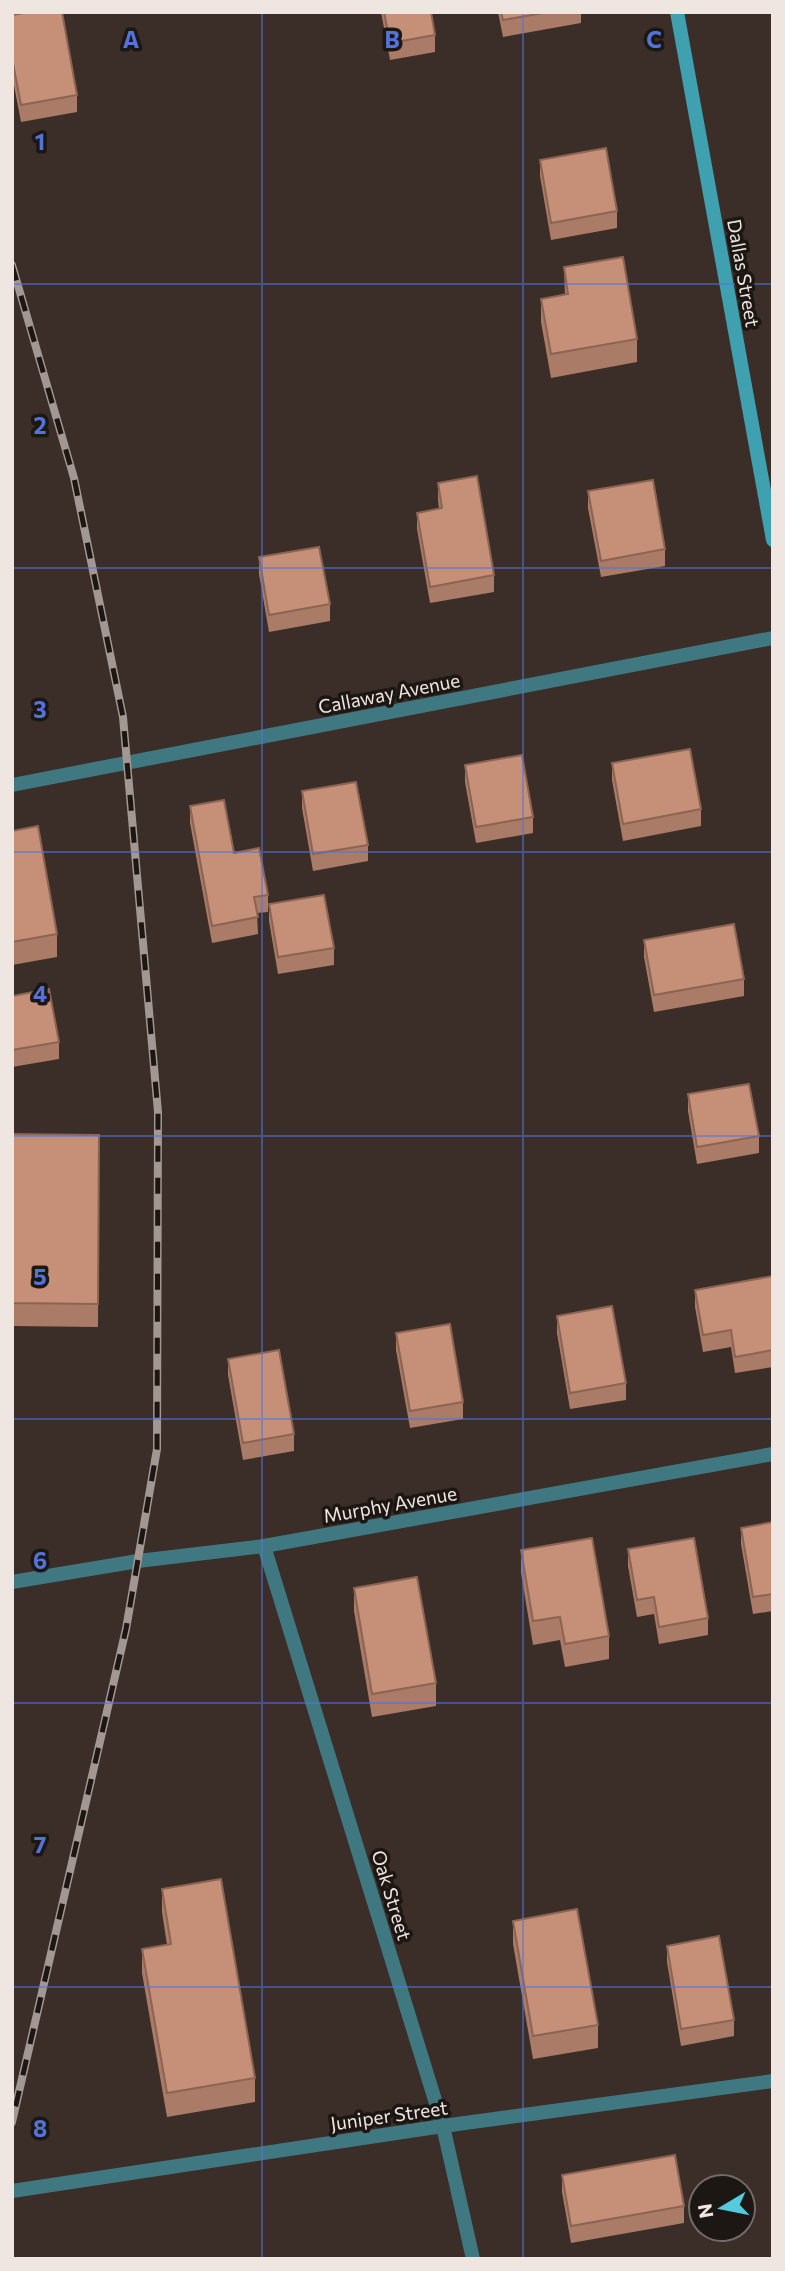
<svg xmlns="http://www.w3.org/2000/svg" width="785" height="2271" font-family="Commissioner,sans-serif">
	<style>
		.lines { fill: none; stroke-linecap: round; stroke-linejoin: round }
		.street { stroke: #407882; stroke-width: 14 }
		.secondary { stroke: #3fa0b0; stroke-width: 14 }
		.rail-casing { stroke: #a39793; stroke-width: 8 }
		.rail { stroke: #1d1714; stroke-width: 5; stroke-dasharray: 16; stroke-linecap: butt }
		.wall { fill: #aa7b66 }
		.building { fill: #c68f77; stroke: #8b6453; stroke-width: 2 }
		.grid { fill: none; stroke: #5274da; stroke-width: 2; stroke-opacity: 0.55 }
		.labels { text-anchor: middle; dominant-baseline: central; stroke-width: 7; stroke-linejoin: round; paint-order: stroke }
		.street-label { font-size: 19px; fill: #efe6e2; stroke: #1d1714 }
		.grid-label { font-size: 23px; text-anchor: middle; font-weight: bold; fill: #5274da; stroke: #1d1714; stroke-width: 7; stroke-linejoin: round; paint-order: stroke }
	</style>
	<rect width="100%" height="100%" fill="#3b2d27"/>
	<g class="lines">
		<!-- street -->
		<path class="street" d="M 12,785 L 773,638
			M 264,1546 L 443,2126 L 473,2259
			M 12,1582 L 138,1561 L 264,1546 L 773,1454
			M 12,2191 L 443,2126 L 773,2081"/>
		<!-- secondary -->
		<path class="secondary" d="M 677,12 L 773,540"/>
		<defs>
			<path id="rail" d="M 12,265 L 74,478 L 123,717 L 158,1112 L 157,1449 L 126,1629 L 12,2122"/>
		</defs>
		<!-- rail casing -->
		<use href="#rail" class="rail-casing"/>
		<!-- rail -->
		<use href="#rail" class="rail"/>
	</g>
	<!-- wall -->
	<path class="wall" d="M 381,12 L 431,12 L 435,35 L 435,52 L 390,60 Z
		M 498,12 L 581,12 L 581,23 L 503,37 Z
		M 12,15 L 77,95 L 77,112 L 21,122 L 12,75 Z
		M 540,160 L 617,211 L 617,228 L 551,240 L 540,176 Z
		M 564,267 L 637,339 L 637,362 L 551,378 L 541,322 L 541,299 L 565,295 Z
		M 438,483 L 494,575 L 494,592 L 430,603 L 417,529 L 417,513 L 439,509 L 438,499 Z
		M 588,491 L 665,549 L 665,566 L 601,577 L 588,508 Z
		M 259,557 L 330,604 L 330,621 L 269,632 L 259,574 Z
		M 612,763 L 701,809 L 701,826 L 623,841 L 612,780 Z
		M 465,765 L 533,817 L 533,833 L 476,843 L 465,782 Z
		M 302,791 L 368,845 L 368,861 L 313,871 L 302,808 Z
		M 190,806 L 234,853 L 268,895 L 268,912 L 257,913 L 258,934 L 212,943 L 190,823 Z
		M 12,831 L 57,934 L 57,957 L 12,965 Z
		M 269,904 L 334,948 L 334,965 L 278,974 L 269,921 Z
		M 644,940 L 744,979 L 744,996 L 654,1012 L 644,957 Z
		M 12,996 L 59,1042 L 59,1059 L 12,1067 Z
		M 688,1094 L 759,1136 L 759,1153 L 697,1164 L 688,1111 Z
		M 12,1134 L 99,1135 L 98,1327 L 12,1326 Z
		M 773,1276 L 773,1367 L 735,1373 L 731,1347 L 703,1352 L 695,1307 L 695,1290 Z
		M 557,1316 L 626,1383 L 626,1400 L 570,1409 L 557,1333 Z
		M 396,1333 L 463,1402 L 463,1419 L 410,1428 L 396,1350 Z
		M 228,1359 L 294,1434 L 294,1451 L 243,1460 L 228,1375 Z
		M 773,1522 L 773,1611 L 753,1614 L 741,1544 L 741,1528 Z
		M 628,1549 L 708,1618 L 708,1635 L 659,1644 L 654,1614 L 637,1617 L 628,1566 Z
		M 521,1550 L 609,1636 L 609,1659 L 565,1667 L 560,1640 L 533,1645 L 521,1573 Z
		M 354,1588 L 436,1683 L 436,1706 L 372,1717 L 354,1611 Z
		M 162,1889 L 255,2078 L 255,2102 L 167,2117 L 142,1973 L 142,1949 L 167,1945 L 162,1912 Z
		M 513,1921 L 598,2025 L 598,2048 L 533,2059 L 513,1944 Z
		M 667,1946 L 734,2020 L 734,2036 L 681,2046 L 667,1962 Z
		M 771,2135 L 773,2135 L 773,2163 L 771,2152 Z
		M 562,2175 L 684,2206 L 684,2223 L 571,2243 L 562,2192 Z"/>
	<!-- building -->
	<path class="building" d="M 30,12 L 62,12 L 77,95 L 21,105 L 12,58 L 12,15 Z
		M 384,12 L 431,12 L 435,35 L 390,43 Z
		M 501,12 L 549,12 L 503,20 Z
		M 606,148 L 617,211 L 551,223 L 540,160 Z
		M 623,257 L 637,339 L 551,354 L 541,299 L 568,294 L 564,267 Z
		M 477,476 L 494,575 L 430,587 L 417,513 L 442,508 L 438,483 Z
		M 653,480 L 665,549 L 601,561 L 588,491 Z
		M 319,547 L 330,604 L 269,615 L 259,557 Z
		M 690,749 L 701,809 L 623,824 L 612,763 Z
		M 522,755 L 533,817 L 476,827 L 465,765 Z
		M 356,782 L 368,845 L 313,854 L 302,791 Z
		M 224,800 L 234,853 L 259,848 L 268,895 L 254,897 L 258,917 L 212,926 L 190,806 Z
		M 38,826 L 57,934 L 12,942 L 12,831 Z
		M 324,895 L 334,948 L 278,957 L 269,904 Z
		M 734,924 L 744,979 L 654,995 L 644,940 Z
		M 49,989 L 59,1042 L 12,1050 L 12,996 Z
		M 749,1084 L 759,1136 L 697,1147 L 688,1094 Z
		M 12,1134 L 99,1135 L 98,1304 L 12,1303 Z
		M 773,1276 L 773,1350 L 735,1357 L 731,1330 L 703,1335 L 695,1290 Z
		M 612,1306 L 626,1383 L 570,1393 L 557,1316 Z
		M 450,1324 L 463,1402 L 410,1411 L 396,1333 Z
		M 279,1350 L 294,1434 L 243,1443 L 228,1359 Z
		M 773,1522 L 773,1594 L 753,1597 L 741,1528 Z
		M 592,1538 L 609,1636 L 565,1644 L 560,1617 L 533,1621 L 521,1550 Z
		M 694,1538 L 708,1618 L 659,1627 L 654,1597 L 637,1600 L 628,1549 Z
		M 417,1577 L 436,1683 L 372,1694 L 354,1588 Z
		M 221,1879 L 255,2078 L 167,2093 L 142,1949 L 171,1944 L 162,1889 Z
		M 577,1909 L 598,2025 L 533,2036 L 513,1921 Z
		M 719,1936 L 734,2020 L 681,2029 L 667,1946 Z
		M 675,2155 L 684,2206 L 571,2226 L 562,2175 Z"/>
	<!-- grid -->
	<path class="grid" d="M 262,12 L 262,2259M 523,12 L 523,2259M 12,284 L 773,284M 12,568 L 773,568M 12,852 L 773,852M 12,1136 L 773,1136M 12,1419 L 773,1419M 12,1703 L 773,1703M 12,1987 L 773,1987"/>
	<g class="labels">
		<!-- street labels -->
		<g class="street-label">
			<text transform="translate(744 273) rotate(80)">Dallas Street</text>
			<text transform="translate(389 693) rotate(-11)">Callaway Avenue</text>
			<text transform="translate(390 1504) rotate(-10)">Murphy Avenue</text>
			<text transform="translate(392 1895) rotate(73)">Oak Street</text>
			<text transform="translate(389 2115) rotate(-8)">Juniper Street</text>
		</g>
	</g>
	<g class="grid-label">
		<text x="131" y="48">A</text>
		<text x="392" y="48">B</text>
		<text x="654" y="48">C</text>
		<text x="40" y="150">1</text>
		<text x="40" y="434">2</text>
		<text x="40" y="718">3</text>
		<text x="40" y="1002">4</text>
		<text x="40" y="1285">5</text>
		<text x="40" y="1569">6</text>
		<text x="40" y="1853">7</text>
		<text x="40" y="2137">8</text>
	</g>
	<!-- border -->
	<rect width="785" height="2271" fill="none" stroke="#efe6e2" stroke-width="28"/>
	<!-- north arrow -->
	<g transform="translate(722 2208) rotate(260)"><circle r="33" fill="#1d1714" stroke="#716a66" stroke-width="2"/>
	<path d="M0-5L12 26L0 18L-12 26Z" fill="#54cadd"/>
	<text y="-10" font-size="19" font-weight="bold" text-anchor="middle" fill="#efe6e2">N</text>
	</g>
</svg>
